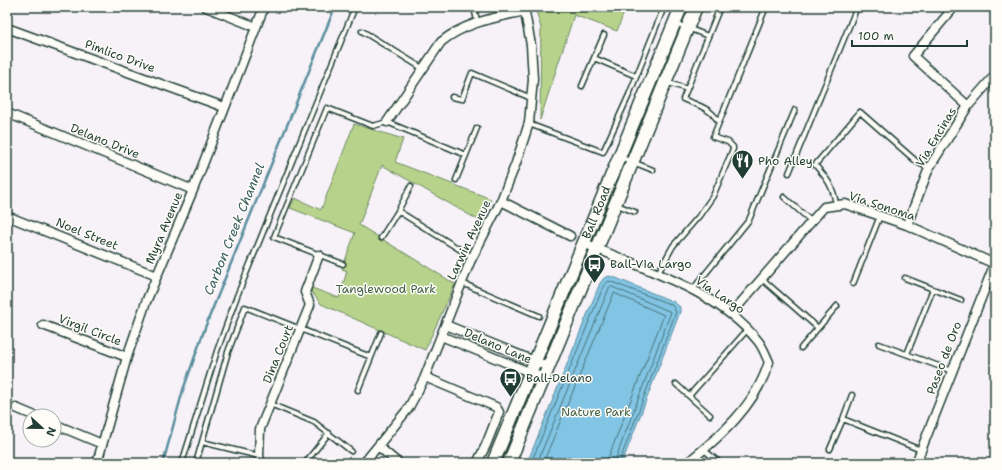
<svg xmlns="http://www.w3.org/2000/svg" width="1002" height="470" font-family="'Shantell Sans',sans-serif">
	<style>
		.green { fill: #b7d38b; stroke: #6b8860 }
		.water { fill: #82c4e3; stroke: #5a8e9d }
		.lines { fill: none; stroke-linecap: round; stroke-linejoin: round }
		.shore { stroke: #47737a; stroke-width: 1 }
		.stream { stroke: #5a8e9d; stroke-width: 2.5 }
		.lane-casing { stroke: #1f3d34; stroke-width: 7 }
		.street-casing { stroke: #1f3d34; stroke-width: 11 }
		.primary-casing { stroke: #1f3d34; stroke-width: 15 }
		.lane { stroke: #fdfcf7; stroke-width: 4 }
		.street { stroke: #fdfcf7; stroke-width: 8 }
		.primary { stroke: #fdfcf7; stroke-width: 12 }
		.labels { text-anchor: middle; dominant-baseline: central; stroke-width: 3; stroke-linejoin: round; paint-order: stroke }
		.street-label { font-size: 12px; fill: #1f3d34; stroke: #fdfcf7 }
		.poi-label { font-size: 12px; fill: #1f3d34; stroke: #fdfcf7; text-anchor: start }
		.park-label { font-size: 12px; fill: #45624a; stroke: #fdfcf7 }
		.water-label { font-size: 13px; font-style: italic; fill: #385f60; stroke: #fdfcf7 }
	</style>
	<rect width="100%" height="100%" fill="#f7f2f8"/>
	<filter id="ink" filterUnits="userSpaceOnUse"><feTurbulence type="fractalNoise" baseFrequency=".025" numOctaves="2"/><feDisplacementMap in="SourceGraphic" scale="8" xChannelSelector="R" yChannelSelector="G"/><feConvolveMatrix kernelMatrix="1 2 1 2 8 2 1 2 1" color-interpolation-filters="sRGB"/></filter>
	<g filter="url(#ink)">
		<!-- green -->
		<path class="green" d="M 535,7 L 626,7 L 617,31 L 574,15 L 540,120 L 541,28 Z
			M 354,124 L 403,139 L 395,162 L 491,199 L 480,221 L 382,165 L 359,225 L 455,284 L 425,350 L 321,304 L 311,291 L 312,288 L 339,298 L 347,271 L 342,269 L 355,233 L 290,208 L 295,198 L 321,210 Z"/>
		<!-- water -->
		<path class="water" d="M 609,276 L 616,278 L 674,302 L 680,307 L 680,312 L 622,463 L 527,463 L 600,283 L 604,278 Z"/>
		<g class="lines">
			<!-- shore -->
			<path class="shore" d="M 531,463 L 604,285 L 609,281 L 672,305 L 676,312 L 619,463
				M 537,463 L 610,286 L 671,312 L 614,463
				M 543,463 L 614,293 L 664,315 L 609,456 L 608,463"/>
			<!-- stream -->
			<path class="stream" d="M 163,463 L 183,390 L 206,325 L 335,7"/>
			<defs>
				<path id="lane" d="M 474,7 L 477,21
					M 675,23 L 708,36
					M 362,31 L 422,68
					M 604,35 L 594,58 L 636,76
					M 666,82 L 687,89
					M 582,86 L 594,58
					M 452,97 L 462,99 L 472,73 L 531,98
					M 719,122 C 709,107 699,106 683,99 L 720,7
					M 529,124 L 603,152 L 629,95 L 664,7
					M 620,157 L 653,170
					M 789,173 L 857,7
					M 456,180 L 477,128
					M 784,197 L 811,221
					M 617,205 L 635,212
					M 836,205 C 834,188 827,178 815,165 L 860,112 L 917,162 L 929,168
					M 398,211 L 411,186
					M 381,238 L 398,211 L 472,257
					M 343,264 L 274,237 L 327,108 L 373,126 L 387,122 L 466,155
					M 658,273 L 673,246 L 699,216 L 713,196 L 733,149 L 733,147 L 728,142 L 713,137 L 766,7
					M 905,278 L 933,289
					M 762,279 L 818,328 L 837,306
					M 462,283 L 539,316
					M 853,284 L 880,216
					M 693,289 L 749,220 L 795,110
					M 879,344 L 952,371
					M 801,348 L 818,328
					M 907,354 L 933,289 L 961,300
					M 676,384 L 689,396
					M 358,390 L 381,333
					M 852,395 L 843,419 L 921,450
					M 270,404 L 314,422 L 351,451
					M 710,415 L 689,396 L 747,330
					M 830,449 L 843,419
					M 704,450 L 720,463
					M 259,456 L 202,442 L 228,352 L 245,307 L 371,357
					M 182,463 L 217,351 L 237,296 L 355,7
					M 196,463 L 202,442
					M 305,463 L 329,433"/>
				<path id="street" d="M 206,7 L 256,27
					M 954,7 L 913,56 L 968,106
					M 7,28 L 224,107
					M 7,113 L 193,190
					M 387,122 L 441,42 C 465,22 495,18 525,11
					M 501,201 L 570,236
					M 7,216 L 157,276
					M 907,225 L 929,168 L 968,106 L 995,75
					M 584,243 C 644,270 715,288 758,341 C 763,347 766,356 769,362 C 756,405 721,436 687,463
					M 731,314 L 824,207 L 845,204 L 907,225 L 995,264
					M 43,325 L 127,357
					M 446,325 L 549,367
					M 441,336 L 544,378
					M 425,377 L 496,407 L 499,412 L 486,445 L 477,463
					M 16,408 L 35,416
					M 54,424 L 102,444
					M 378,446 L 398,463
					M 97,463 L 127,357 L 146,302 L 193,190 L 264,7
					M 261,463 L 259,456 L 260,429 L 310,305 L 305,292 L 319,255
					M 364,463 L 408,409 L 424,379 L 470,262 L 501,201 L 516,163 L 529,123 L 533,79 L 531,45 L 524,7
					M 916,463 L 995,263"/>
				<g id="primary">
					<path id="s1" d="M 493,463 L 681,7"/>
					<path d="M 509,463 L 696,7"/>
				</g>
			</defs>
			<!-- lane casing -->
			<use href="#lane" class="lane-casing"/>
			<!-- street casing -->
			<use href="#street" class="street-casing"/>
			<!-- primary casing -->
			<use href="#primary" class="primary-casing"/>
			<!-- lane -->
			<use href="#lane" class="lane"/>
			<!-- street -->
			<use href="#street" class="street"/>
			<!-- primary -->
			<use href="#primary" class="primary"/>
		</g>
	</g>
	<!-- icons -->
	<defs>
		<symbol id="restaurant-pin" viewBox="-11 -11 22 30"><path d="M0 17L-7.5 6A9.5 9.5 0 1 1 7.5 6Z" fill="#1f3d34" stroke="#fdfcf7"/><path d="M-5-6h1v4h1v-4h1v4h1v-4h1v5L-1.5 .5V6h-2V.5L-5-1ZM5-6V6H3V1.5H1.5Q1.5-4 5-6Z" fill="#fff"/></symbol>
		<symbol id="bus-pin" viewBox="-11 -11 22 30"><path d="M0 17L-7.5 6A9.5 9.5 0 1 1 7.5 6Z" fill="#1f3d34" stroke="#fdfcf7"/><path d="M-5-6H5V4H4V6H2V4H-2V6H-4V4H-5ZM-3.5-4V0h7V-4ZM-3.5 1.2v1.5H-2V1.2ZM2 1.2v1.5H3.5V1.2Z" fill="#fff"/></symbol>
	</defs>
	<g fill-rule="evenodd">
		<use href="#restaurant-pin" x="730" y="148" width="25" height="34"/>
		<use href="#bus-pin" x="582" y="252" width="25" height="34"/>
		<use href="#bus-pin" x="498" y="366" width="25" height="34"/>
	</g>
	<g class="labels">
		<!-- street labels -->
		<g class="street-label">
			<text transform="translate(120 56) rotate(20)">Pimlico Drive</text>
			<text transform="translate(936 137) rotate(-59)">Via Encinas</text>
			<text transform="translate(105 141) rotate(22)">Delano Drive</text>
			<text transform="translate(882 206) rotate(18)">Via Sonoma</text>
			<text stroke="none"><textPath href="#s1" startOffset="271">Ball Road</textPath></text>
			<text transform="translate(164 228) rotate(-67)">Myra Avenue</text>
			<text transform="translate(87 234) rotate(22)">Noel Street</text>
			<text transform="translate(469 240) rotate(-65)">Larwin Avenue</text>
			<text transform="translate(720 295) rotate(34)">Via Largo</text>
			<text transform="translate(90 330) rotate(21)">Virgil Circle</text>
			<text transform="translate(498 346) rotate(23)">Delano Lane</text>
			<text transform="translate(278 354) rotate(-68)">Dina Court</text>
			<text transform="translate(944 358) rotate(-69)">Paseo de Oro</text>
		</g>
		<!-- poi labels -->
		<g class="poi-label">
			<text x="758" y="161">Pho Alley</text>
			<text x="610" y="264">Ball-Via Largo</text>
			<text x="526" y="378">Ball-Delano</text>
		</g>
		<!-- park labels -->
		<g class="park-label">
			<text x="386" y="289">Tanglewood Park</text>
			<text x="596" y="412">Nature Park</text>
		</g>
		<!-- water labels -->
		<g class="water-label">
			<text transform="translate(234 229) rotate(-68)">Carbon Creek Channel</text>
		</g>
	</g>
	<!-- margin -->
	<rect width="1002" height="470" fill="none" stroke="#fdfcf7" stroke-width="24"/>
	<rect x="12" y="12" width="978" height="446" fill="none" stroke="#1f3d34" stroke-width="1.5" filter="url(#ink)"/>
	<!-- north arrow -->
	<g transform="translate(42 428) rotate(112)"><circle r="19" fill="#fdfcf7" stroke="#a4b0a9"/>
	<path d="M0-3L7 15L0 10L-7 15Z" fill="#1f3d34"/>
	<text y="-6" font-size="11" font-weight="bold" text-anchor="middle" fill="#1f3d34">N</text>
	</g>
	<!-- scale -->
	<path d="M852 40v6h115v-6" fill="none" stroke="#1f3d34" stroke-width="2"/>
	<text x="858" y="40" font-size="12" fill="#1f3d34" stroke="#fdfcf7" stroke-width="3" paint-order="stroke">100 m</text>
</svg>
